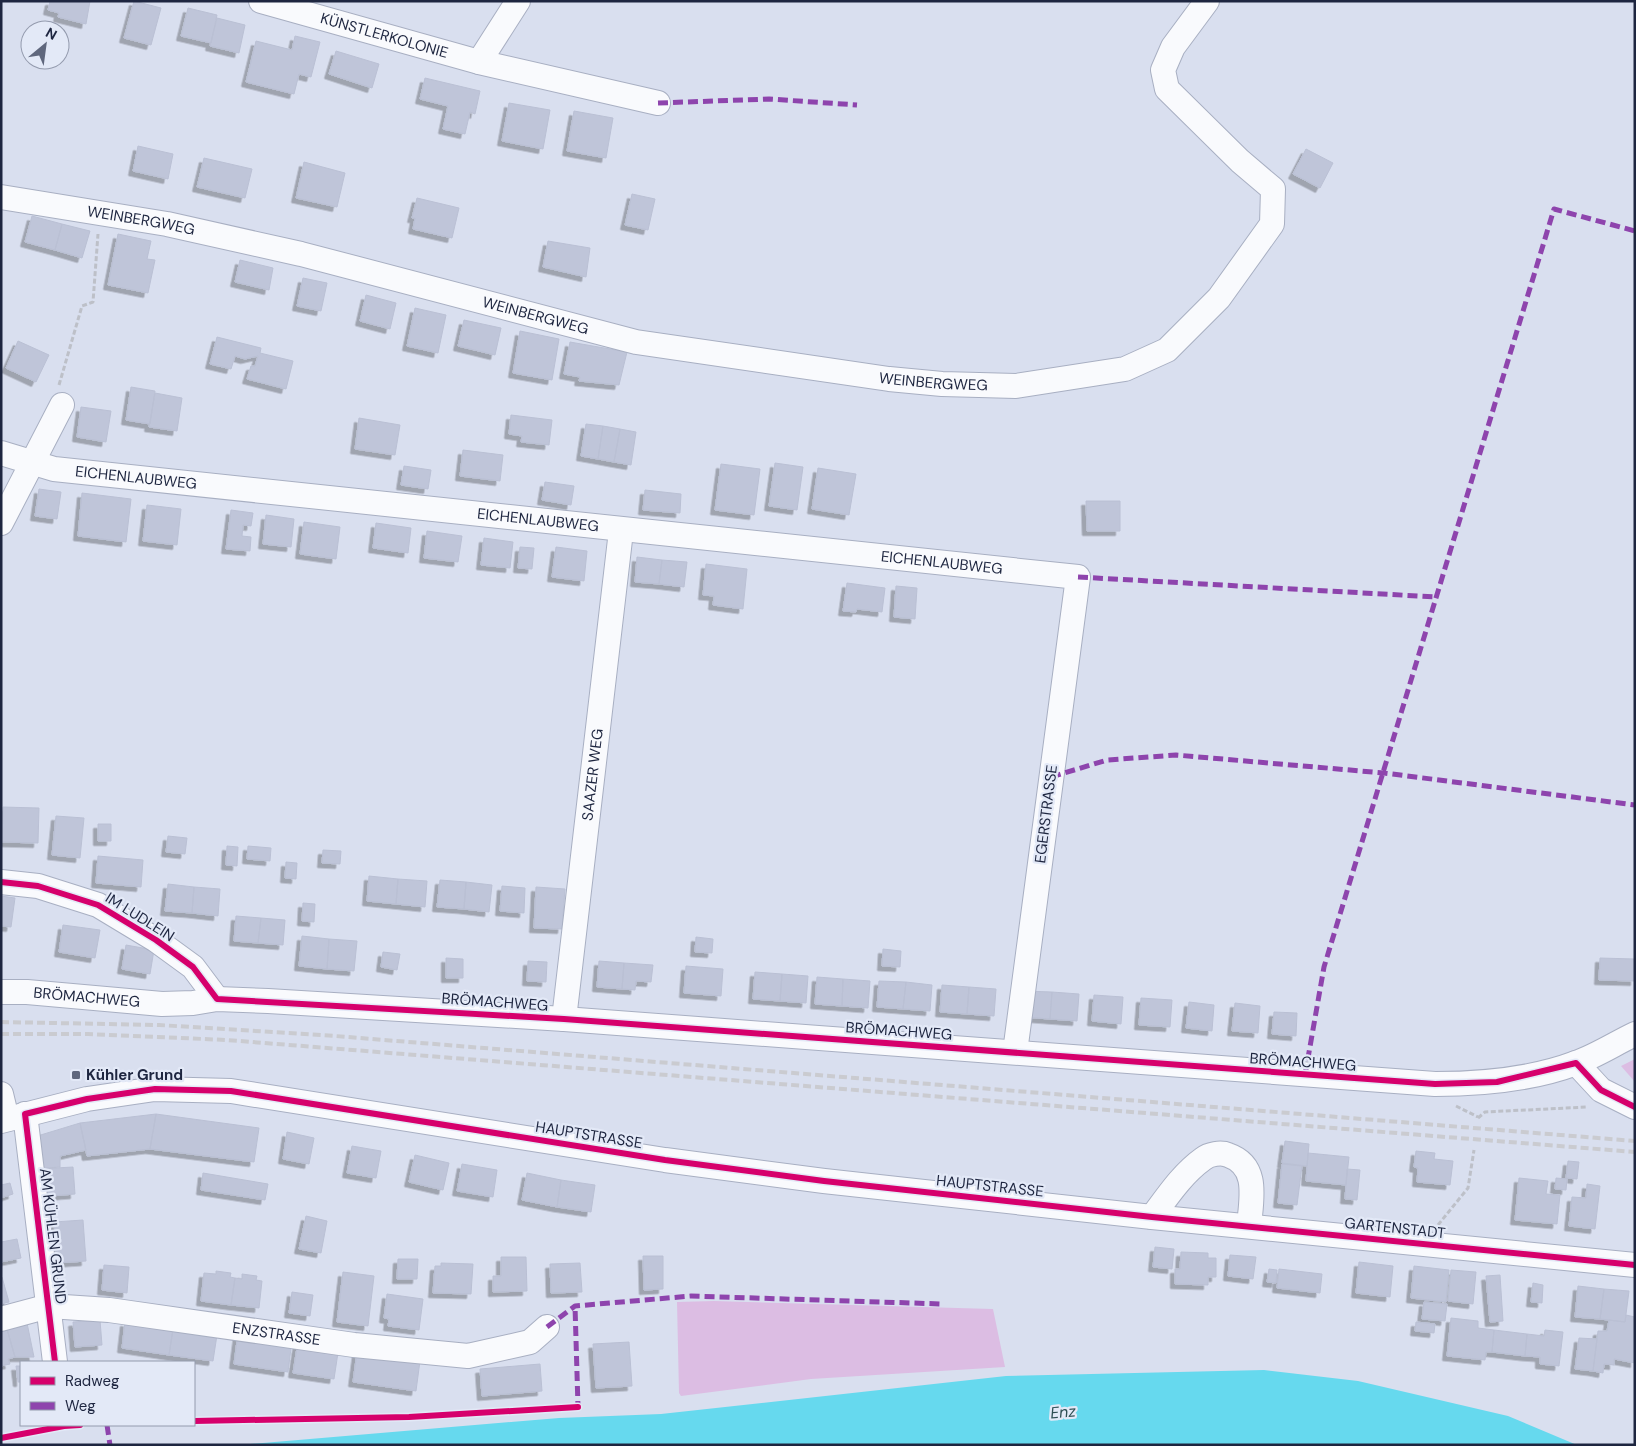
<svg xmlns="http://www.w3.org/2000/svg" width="1636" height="1446" font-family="'DM Sans',sans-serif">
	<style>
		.green { fill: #dcbde3 }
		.water { fill: #66d9ee }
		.building { fill: #bfc5d9; stroke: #bac0d4; filter: url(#shadow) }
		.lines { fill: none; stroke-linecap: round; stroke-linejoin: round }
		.minor-casing { stroke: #a8afc2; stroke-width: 26 }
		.path { stroke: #bdc0c8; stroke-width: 3; stroke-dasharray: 5 2.5; stroke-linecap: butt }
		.minor { stroke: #f9fafd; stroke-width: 24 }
		.rail { stroke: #cacbd0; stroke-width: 4; stroke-dasharray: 8 4; stroke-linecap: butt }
		.quiet { stroke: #8e44ad; stroke-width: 5; stroke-dasharray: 10 5; stroke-linecap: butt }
		.cycleway-casing { stroke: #e3e9f7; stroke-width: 9 }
		.cycleway { stroke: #d6006c; stroke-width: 6 }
		.poi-dot { fill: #5f677d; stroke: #e3e9f7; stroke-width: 2 }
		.labels { text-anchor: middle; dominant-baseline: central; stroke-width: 4.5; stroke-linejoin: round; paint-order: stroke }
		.street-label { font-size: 15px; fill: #1e2640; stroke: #e3e9f7 }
		.poi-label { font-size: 15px; font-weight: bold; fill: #1e2640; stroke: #e3e9f7; text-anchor: start }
		.water-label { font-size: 16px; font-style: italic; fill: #2f4f54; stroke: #e3e9f7 }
	</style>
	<defs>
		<filter id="shadow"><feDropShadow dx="-4.5" dy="4.5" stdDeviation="0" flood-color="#0004"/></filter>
	</defs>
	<rect width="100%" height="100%" fill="#d9dfef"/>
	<!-- green -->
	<path class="green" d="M 1635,1059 L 1635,1082 L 1621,1066 Z
		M 714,1301 L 993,1309 L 1005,1367 L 811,1379 L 681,1396 L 679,1393 L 677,1302 Z"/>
	<!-- water -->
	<path class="water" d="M 1264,1370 L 1358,1381 L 1508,1416 L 1577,1445 L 238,1445 L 559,1418 L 661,1414 L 1006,1376 Z"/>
	<!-- building -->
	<path class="building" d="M 50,1 L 90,1 L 86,24 L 58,17 L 59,13 L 48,10 Z
		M 134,1 L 161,8 L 151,45 L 124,38 Z
		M 188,8 L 217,15 L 211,43 L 181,36 Z
		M 217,18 L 245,25 L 239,53 L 210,46 Z
		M 295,36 L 320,42 L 311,77 L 299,74 L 294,94 L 246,82 L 256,41 L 292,50 Z
		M 336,51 L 379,64 L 372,88 L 329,74 Z
		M 425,78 L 480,91 L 475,114 L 470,112 L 465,134 L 443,129 L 448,106 L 420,99 Z
		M 509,103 L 550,110 L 543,149 L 502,141 Z
		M 574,111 L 613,118 L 606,158 L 567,151 Z
		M 138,146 L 173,154 L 168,179 L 133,171 Z
		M 1306,149 L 1333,163 L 1320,188 L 1293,174 Z
		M 204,158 L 252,169 L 245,198 L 197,187 Z
		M 304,162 L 345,173 L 337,207 L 296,198 Z
		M 632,194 L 655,199 L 648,230 L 625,225 Z
		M 417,198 L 459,208 L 452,238 L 413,229 L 415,218 L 412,218 Z
		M 32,216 L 62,224 L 55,250 L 25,242 Z
		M 62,224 L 90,231 L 82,258 L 55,250 Z
		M 118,234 L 151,241 L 147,259 L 155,260 L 148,293 L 108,285 Z
		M 548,241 L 590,248 L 586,277 L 543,267 Z
		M 240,260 L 273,268 L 269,290 L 235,282 Z
		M 303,278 L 327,283 L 321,311 L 297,306 Z
		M 366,295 L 396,303 L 390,329 L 360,321 Z
		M 415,308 L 446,315 L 438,353 L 407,346 Z
		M 464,320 L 501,328 L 495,355 L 458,346 Z
		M 520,331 L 559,339 L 552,380 L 513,373 Z
		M 217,337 L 261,348 L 260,353 L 293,361 L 286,389 L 247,379 L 251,366 L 255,366 L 258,356 L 245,359 L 235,356 L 231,369 L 210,364 Z
		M 18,341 L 49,355 L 36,382 L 6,368 Z
		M 570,342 L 627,352 L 619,385 L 579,381 L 580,377 L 564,374 Z
		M 131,387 L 155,391 L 150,424 L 126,420 Z
		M 155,393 L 182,398 L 177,431 L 149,427 Z
		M 81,407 L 111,411 L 106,442 L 77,437 Z
		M 511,415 L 552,420 L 549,445 L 521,442 L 522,436 L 509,434 Z
		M 359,418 L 400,425 L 395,455 L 355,449 Z
		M 586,424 L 603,426 L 598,459 L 581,456 Z
		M 603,426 L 620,429 L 614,462 L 598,459 Z
		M 620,429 L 636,432 L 631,465 L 614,462 Z
		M 463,450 L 503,455 L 500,481 L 460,476 Z
		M 775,463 L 803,467 L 797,510 L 769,506 Z
		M 721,464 L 760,469 L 754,515 L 715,510 Z
		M 404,466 L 431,470 L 428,489 L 401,485 Z
		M 818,468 L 856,474 L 849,515 L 812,509 Z
		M 545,482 L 574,486 L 571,505 L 542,500 Z
		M 39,489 L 61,492 L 57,519 L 35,516 Z
		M 645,490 L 681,494 L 680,513 L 643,510 Z
		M 82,493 L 131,499 L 126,542 L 78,536 Z
		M 1086,501 L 1120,501 L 1120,531 L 1087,531 Z
		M 147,505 L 181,509 L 177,545 L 143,541 Z
		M 231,510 L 253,513 L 251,526 L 243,525 L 242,536 L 251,537 L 250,551 L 226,549 Z
		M 266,515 L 294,519 L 291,547 L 263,544 Z
		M 304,522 L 340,527 L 336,559 L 300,554 Z
		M 376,523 L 411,528 L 408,553 L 373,548 Z
		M 427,531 L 462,536 L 458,562 L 424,558 Z
		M 484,538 L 513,542 L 510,568 L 481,565 Z
		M 520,547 L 534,548 L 532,569 L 518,568 Z
		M 556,547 L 587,551 L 584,581 L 552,577 Z
		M 637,557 L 662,560 L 659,584 L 635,582 Z
		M 662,560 L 687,562 L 684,587 L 659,584 Z
		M 706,564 L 747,569 L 743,609 L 713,605 L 714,596 L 703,595 Z
		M 847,583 L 885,588 L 882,612 L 857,609 L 856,612 L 843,611 Z
		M 896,586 L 917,588 L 915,619 L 894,617 Z
		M 3,807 L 39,808 L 38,843 L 2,842 Z
		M 56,816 L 84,818 L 80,858 L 52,855 Z
		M 98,824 L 111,824 L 111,841 L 98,841 Z
		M 168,836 L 187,838 L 185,854 L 166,852 Z
		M 227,846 L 238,847 L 237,866 L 226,865 Z
		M 248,846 L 271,848 L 270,861 L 247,859 Z
		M 323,850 L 341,851 L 340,864 L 322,863 Z
		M 98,856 L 143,860 L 141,887 L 96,883 Z
		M 286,862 L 297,863 L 296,879 L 285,878 Z
		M 369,876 L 398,879 L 396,904 L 367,901 Z
		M 398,879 L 427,881 L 425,907 L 396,904 Z
		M 440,880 L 466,882 L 464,909 L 437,907 Z
		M 466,882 L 492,885 L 489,912 L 464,909 Z
		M 168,884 L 194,887 L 192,913 L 165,911 Z
		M 502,886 L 525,888 L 524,913 L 500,911 Z
		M 194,887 L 220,889 L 218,916 L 192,913 Z
		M 536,887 L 565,889 L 562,929 L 534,928 Z
		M 1,896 L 15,898 L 11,927 L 1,926 Z
		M 303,903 L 315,904 L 314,922 L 302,921 Z
		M 236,916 L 261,918 L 258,943 L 234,941 Z
		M 261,918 L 285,920 L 283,945 L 258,943 Z
		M 63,925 L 100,930 L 95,958 L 59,952 Z
		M 302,936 L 329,939 L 327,969 L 299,966 Z
		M 696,937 L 713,939 L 712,953 L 695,952 Z
		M 329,939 L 357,941 L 354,971 L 327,969 Z
		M 126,945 L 154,950 L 150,974 L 122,969 Z
		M 883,949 L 901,951 L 900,967 L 882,966 Z
		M 383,952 L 400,954 L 397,970 L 381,967 Z
		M 446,958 L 463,959 L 463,978 L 446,978 Z
		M 1600,958 L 1635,959 L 1635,981 L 1599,980 Z
		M 528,961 L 547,962 L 546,982 L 527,981 Z
		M 599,961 L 624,963 L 622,989 L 597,987 Z
		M 624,963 L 653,965 L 651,982 L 636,981 L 635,990 L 622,989 Z
		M 686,966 L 723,969 L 721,996 L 684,993 Z
		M 755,972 L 782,974 L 780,1001 L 753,999 Z
		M 782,974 L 808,976 L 806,1003 L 780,1001 Z
		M 817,977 L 843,979 L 842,1006 L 815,1004 Z
		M 843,979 L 870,981 L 868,1008 L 842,1006 Z
		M 879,981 L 906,982 L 903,1009 L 877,1007 Z
		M 906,982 L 932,985 L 930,1011 L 903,1009 Z
		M 942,985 L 969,987 L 967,1014 L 940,1012 Z
		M 969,987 L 996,989 L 994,1016 L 967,1014 Z
		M 1025,991 L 1052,992 L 1050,1019 L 1023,1017 Z
		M 1052,992 L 1079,994 L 1077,1021 L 1050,1019 Z
		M 1094,995 L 1123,997 L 1121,1024 L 1092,1021 Z
		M 1141,998 L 1172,1000 L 1170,1027 L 1139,1025 Z
		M 1189,1002 L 1214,1005 L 1212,1031 L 1186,1028 Z
		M 1235,1003 L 1260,1006 L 1258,1033 L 1232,1031 Z
		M 1274,1012 L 1297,1013 L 1296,1036 L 1272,1034 Z
		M 156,1114 L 259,1128 L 254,1162 L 150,1149 Z
		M 156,1114 L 150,1149 L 87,1156 L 80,1123 Z
		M 80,1123 L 86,1150 L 60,1156 L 60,1167 L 37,1169 L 34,1137 Z
		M 287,1132 L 314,1138 L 309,1164 L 283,1159 Z
		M 1285,1141 L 1309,1144 L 1307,1166 L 1282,1163 Z
		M 352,1146 L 381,1151 L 376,1178 L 347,1173 Z
		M 1416,1151 L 1435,1153 L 1434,1159 L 1453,1161 L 1450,1185 L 1417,1182 L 1418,1168 L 1414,1167 Z
		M 1308,1153 L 1349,1157 L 1346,1185 L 1306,1181 Z
		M 415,1155 L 449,1163 L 443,1190 L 409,1182 Z
		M 1568,1161 L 1579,1162 L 1577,1179 L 1566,1178 Z
		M 462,1164 L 497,1170 L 493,1197 L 457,1191 Z
		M 1282,1164 L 1302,1166 L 1297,1205 L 1278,1203 Z
		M 73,1167 L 75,1194 L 39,1197 L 37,1169 Z
		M 1347,1169 L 1360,1170 L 1357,1200 L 1345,1199 Z
		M 203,1173 L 268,1184 L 265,1200 L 201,1190 Z
		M 527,1173 L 561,1180 L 557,1207 L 522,1200 Z
		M 1519,1178 L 1548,1181 L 1546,1194 L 1560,1195 L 1557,1224 L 1515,1220 Z
		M 1556,1178 L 1567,1179 L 1566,1190 L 1555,1189 Z
		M 561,1180 L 595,1185 L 591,1212 L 557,1207 Z
		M 10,1183 L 13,1194 L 1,1198 L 1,1185 Z
		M 1587,1184 L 1600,1186 L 1595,1229 L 1569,1226 L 1572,1197 L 1586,1198 Z
		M 306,1216 L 327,1221 L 321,1253 L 299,1249 Z
		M 83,1220 L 86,1261 L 57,1263 L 54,1222 Z
		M 17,1239 L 21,1258 L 1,1262 L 1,1242 Z
		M 1155,1247 L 1174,1249 L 1172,1269 L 1153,1267 Z
		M 1181,1252 L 1208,1253 L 1208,1258 L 1216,1258 L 1216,1277 L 1208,1277 L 1208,1285 L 1175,1284 L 1175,1269 L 1180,1269 Z
		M 1230,1255 L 1256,1257 L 1253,1279 L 1228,1276 Z
		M 643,1256 L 663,1256 L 663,1289 L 644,1290 Z
		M 501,1257 L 526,1257 L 527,1291 L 493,1292 L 493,1276 L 501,1276 Z
		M 398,1259 L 418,1259 L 417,1279 L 397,1279 Z
		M 1359,1262 L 1393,1266 L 1390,1297 L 1356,1293 Z
		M 441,1263 L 473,1264 L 471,1294 L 433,1293 L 435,1266 L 441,1266 Z
		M 580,1263 L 582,1292 L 551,1293 L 550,1264 Z
		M 104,1265 L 129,1267 L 127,1293 L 102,1290 Z
		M 1414,1266 L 1449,1270 L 1446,1302 L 1411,1298 Z
		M 1269,1269 L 1277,1270 L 1276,1283 L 1267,1282 Z
		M 1279,1269 L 1322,1274 L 1320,1293 L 1277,1288 Z
		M 1451,1270 L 1476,1272 L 1473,1304 L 1448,1301 Z
		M 216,1271 L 231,1273 L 230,1277 L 235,1278 L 231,1305 L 201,1301 L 204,1273 L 216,1274 Z
		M 343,1272 L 374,1276 L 368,1326 L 337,1322 Z
		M 242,1274 L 257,1276 L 256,1280 L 262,1281 L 259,1308 L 231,1305 L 235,1278 L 242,1279 Z
		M 1500,1275 L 1503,1321 L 1490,1322 L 1486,1276 Z
		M 2,1277 L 9,1302 L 1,1304 L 1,1278 Z
		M 1533,1283 L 1543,1285 L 1542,1303 L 1531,1302 Z
		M 1578,1286 L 1604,1289 L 1600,1319 L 1575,1317 Z
		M 1604,1289 L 1629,1291 L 1625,1322 L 1600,1319 Z
		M 292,1292 L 313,1295 L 310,1316 L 289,1313 Z
		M 387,1294 L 423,1299 L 419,1330 L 388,1326 L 389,1319 L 384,1318 Z
		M 1424,1302 L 1447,1304 L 1445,1321 L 1422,1319 Z
		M 1626,1315 L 1635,1317 L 1635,1363 L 1614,1359 L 1614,1365 L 1604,1364 L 1603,1373 L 1593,1371 L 1598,1331 L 1607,1331 L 1609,1320 L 1625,1322 Z
		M 1451,1318 L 1478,1321 L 1478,1328 L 1494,1330 L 1492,1352 L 1486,1352 L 1485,1360 L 1447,1356 Z
		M 100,1320 L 102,1345 L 75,1347 L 73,1322 Z
		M 125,1322 L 173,1329 L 169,1355 L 122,1348 Z
		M 1416,1322 L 1435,1324 L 1434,1333 L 1415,1331 Z
		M 27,1323 L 34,1357 L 15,1357 L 7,1329 Z
		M 7,1329 L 15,1357 L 8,1359 L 10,1364 L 1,1366 L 1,1330 Z
		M 173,1329 L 217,1335 L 213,1361 L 169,1355 Z
		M 1494,1330 L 1527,1334 L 1525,1356 L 1492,1352 Z
		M 1545,1330 L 1563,1332 L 1559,1366 L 1540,1364 L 1540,1357 L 1525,1356 L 1527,1334 L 1544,1336 Z
		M 238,1333 L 292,1341 L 288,1372 L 234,1364 Z
		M 1579,1338 L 1597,1339 L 1593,1371 L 1575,1369 Z
		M 298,1341 L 339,1346 L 334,1379 L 293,1373 Z
		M 629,1342 L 632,1386 L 596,1388 L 593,1344 Z
		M 357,1352 L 420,1361 L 416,1391 L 353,1382 Z
		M 540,1364 L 542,1391 L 482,1396 L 480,1369 Z
		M 16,1366 L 21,1366 L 21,1382 L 18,1382 Z"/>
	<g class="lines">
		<defs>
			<g id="minor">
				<path id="s1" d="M 261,1 L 479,62 L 658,103"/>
				<path d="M 479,62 L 518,1"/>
				<path id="s2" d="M 1,197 L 167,224 L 301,254 L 636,342 L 889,379 L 942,384 L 1016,386 L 1125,369 L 1167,350 L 1219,298 L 1272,224 L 1273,189 L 1240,161 L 1167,89 L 1163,70 L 1173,47 L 1207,1"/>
				<path id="s3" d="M 1,453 L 54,469 L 1078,577 L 1015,1052"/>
				<path d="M 1,523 L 62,405"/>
				<path d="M 1,882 L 38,886 L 98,905 L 156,940 L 193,967 L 217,999"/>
				<path id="s4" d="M 1,992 L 27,992 L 162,1004 L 193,1003 L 217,999 L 268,1001 L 564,1019 L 1435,1084 C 1482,1084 1531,1080 1576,1063 C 1596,1056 1616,1043 1635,1034"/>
				<path id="s5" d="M 564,1019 L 621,531"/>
				<path d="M 1576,1063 L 1601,1090 L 1635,1107"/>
				<path d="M 1,1094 L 7,1119"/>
				<path d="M 25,1114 L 55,1362"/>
				<path d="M 1,1121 L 87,1099 L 155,1089 L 231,1091 L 665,1160 L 824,1181 L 1152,1217 L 1635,1265"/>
				<path d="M 1152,1217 C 1167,1197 1182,1174 1203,1159 C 1209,1154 1221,1152 1228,1155 C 1260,1166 1251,1200 1249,1226"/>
				<path id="s6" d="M 1,1319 L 49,1306 L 109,1310 L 354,1345 L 468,1356 L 530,1342 L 547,1327"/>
			</g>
		</defs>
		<!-- minor casing -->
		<use href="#minor" class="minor-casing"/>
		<!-- path -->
		<path class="path" d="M 59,385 L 82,306 L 93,302 L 98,234
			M 1456,1106 L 1478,1117
			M 1478,1118 L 1485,1112 L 1587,1107
			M 1438,1225 L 1468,1188 L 1474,1150"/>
		<!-- minor -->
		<use href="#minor" class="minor"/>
		<!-- rail -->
		<path class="rail" d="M 1,1022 L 159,1025 L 335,1036 L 1635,1141
			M 1,1034 L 88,1034 L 227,1040 L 1635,1152"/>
		<!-- quiet -->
		<path class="quiet" d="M 658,103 L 769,99 L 857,105
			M 1078,577 L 1436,597
			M 1051,777 L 1107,760 L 1176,755 L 1384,773 L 1635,805
			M 1305,1075 L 1324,967 L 1554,209 L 1635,231
			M 547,1327 L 575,1306 L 691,1296 L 943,1304
			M 574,1407 L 578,1407 L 575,1306
			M 107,1425 L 110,1445"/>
		<defs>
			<path id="cycleway" d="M 1,882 L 38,886 L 98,905 L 156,940 L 193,967 L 217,999 L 564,1019 L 1435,1084 L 1497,1082 L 1576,1063 L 1601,1090 L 1635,1107
				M 55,1362 L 25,1114 L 87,1099 L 155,1089 L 231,1091 L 665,1160 L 824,1181 L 1152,1217 L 1635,1265
				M 194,1421 L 409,1417 L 578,1407
				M 1,1438 L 64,1426 L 80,1425"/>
		</defs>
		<!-- cycleway casing -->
		<use href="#cycleway" class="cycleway-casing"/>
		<!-- cycleway -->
		<use href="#cycleway" class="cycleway"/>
	</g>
	<!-- markers -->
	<rect class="poi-dot" x="71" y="1070" width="10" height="10" rx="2.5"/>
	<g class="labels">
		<!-- street labels -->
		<g class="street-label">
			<text stroke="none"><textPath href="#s1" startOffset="128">KÜNSTLERKOLONIE</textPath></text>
			<text stroke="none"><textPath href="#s2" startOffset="142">WEINBERGWEG</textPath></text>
			<text stroke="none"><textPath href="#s2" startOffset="548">WEINBERGWEG</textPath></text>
			<text stroke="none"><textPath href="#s2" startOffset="952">WEINBERGWEG</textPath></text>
			<text stroke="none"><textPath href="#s3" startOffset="138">EICHENLAUBWEG</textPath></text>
			<text stroke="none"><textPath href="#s3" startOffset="542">EICHENLAUBWEG</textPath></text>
			<text stroke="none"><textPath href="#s3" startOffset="948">EICHENLAUBWEG</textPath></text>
			<text stroke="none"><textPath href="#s5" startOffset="246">SAAZER WEG</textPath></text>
			<text transform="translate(1046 814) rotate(-83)">EGERSTRASSE</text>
			<text transform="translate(140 917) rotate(32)">IM LUDLEIN</text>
			<text stroke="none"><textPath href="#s4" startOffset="86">BRÖMACHWEG</textPath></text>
			<text transform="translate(495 1002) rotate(4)">BRÖMACHWEG</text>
			<text transform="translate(899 1031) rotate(4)">BRÖMACHWEG</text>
			<text transform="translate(1303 1062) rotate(4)">BRÖMACHWEG</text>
			<text transform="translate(589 1135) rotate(9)">HAUPTSTRASSE</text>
			<text transform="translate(990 1186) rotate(6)">HAUPTSTRASSE</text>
			<text transform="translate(1395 1228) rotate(6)">GARTENSTADT</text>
			<text transform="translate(53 1236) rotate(83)">AM KÜHLEN GRUND</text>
			<text stroke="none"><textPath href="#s6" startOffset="279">ENZSTRASSE</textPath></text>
		</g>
		<!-- poi labels -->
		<g class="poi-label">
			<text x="86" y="1075">Kühler Grund</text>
		</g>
		<!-- water labels -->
		<g class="water-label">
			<text transform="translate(1063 1412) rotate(-5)">Enz</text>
		</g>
	</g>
	<!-- border -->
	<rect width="1636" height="1446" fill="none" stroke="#1e2640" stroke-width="5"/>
	<!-- legend -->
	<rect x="20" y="1361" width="175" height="65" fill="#e3e9f7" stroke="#949bae"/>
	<rect x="30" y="1377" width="25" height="8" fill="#d6006c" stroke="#949bae"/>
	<text x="65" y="1386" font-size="15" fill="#1e2640">Radweg</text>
	<rect x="30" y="1402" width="25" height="8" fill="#8e44ad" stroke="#949bae"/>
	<text x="65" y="1411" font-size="15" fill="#1e2640">Weg</text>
	<!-- north arrow -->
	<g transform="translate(45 45) rotate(29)"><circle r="24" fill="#e3e9f7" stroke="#949bae"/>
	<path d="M0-4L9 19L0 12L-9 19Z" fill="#5f677d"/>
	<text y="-8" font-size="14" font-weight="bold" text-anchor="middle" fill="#1e2640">N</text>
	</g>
</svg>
